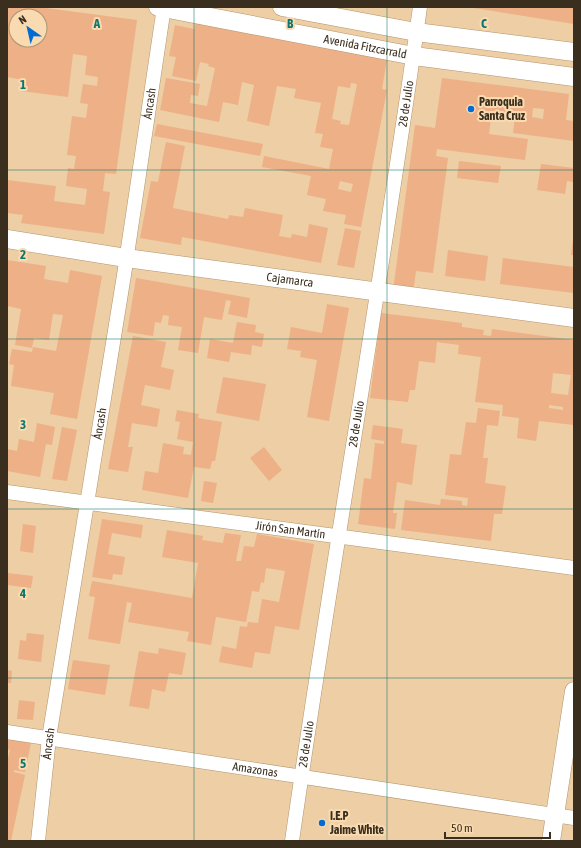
<svg xmlns="http://www.w3.org/2000/svg" width="581" height="848" font-family="'Asap Condensed',sans-serif">
	<style>
		.building { fill: #eeb086; fill-rule: evenodd }
		.lines { fill: none; stroke-linecap: round; stroke-linejoin: round }
		.minor-casing { stroke: #b2956d; stroke-width: 15 }
		.tertiary-casing { stroke: #b2956d; stroke-width: 19 }
		.minor { stroke: #fff; stroke-width: 14 }
		.tertiary { stroke: #fff; stroke-width: 18 }
		.grid { fill: none; stroke: #0f766e; stroke-width: 1; stroke-opacity: 0.55 }
		.poi-dot { fill: #026cd4; stroke: #fadbb1; stroke-width: 1.5 }
		.labels { text-anchor: middle; dominant-baseline: central; stroke-width: 4; stroke-linejoin: round; paint-order: stroke }
		.street-label { font-size: 12px; fill: #3a2e1e; stroke: #fadbb1 }
		.poi-label { font-size: 12px; font-weight: bold; fill: #3a2e1e; stroke: #fadbb1; text-anchor: start }
		.grid-label { font-size: 13px; text-anchor: middle; font-weight: bold; fill: #0f766e; stroke: #fadbb1; stroke-width: 4; stroke-linejoin: round; paint-order: stroke }
	</style>
	<rect width="100%" height="100%" fill="#edcea5"/>
	<!-- building -->
	<path class="building" d="M 7,7 L 38,7 L 137,20 L 116,174 L 105,173 L 103,191 L 110,192 L 104,234 L 21,223 L 23,215 L 7,213 L 7,180 L 56,186 L 54,201 L 85,205 L 87,189 L 66,186 L 68,168 L 74,169 L 76,156 L 67,155 L 72,116 L 86,118 L 88,104 L 80,103 L 83,84 L 97,86 L 98,77 L 85,75 L 87,56 L 73,54 L 68,97 L 21,91 L 23,80 L 7,77 ZM 16,16 L 40,16 L 40,40 L 16,40 Z
		M 474,7 L 574,7 L 574,24 L 474,8 Z
		M 195,23 L 387,59 L 382,89 L 387,90 L 361,227 L 344,224 L 346,215 L 323,211 L 326,199 L 307,195 L 311,176 L 262,167 L 264,156 L 329,169 L 333,149 L 320,147 L 323,134 L 315,133 L 321,103 L 294,98 L 296,89 L 277,86 L 269,126 L 247,121 L 254,85 L 242,82 L 238,105 L 223,102 L 219,122 L 160,110 L 166,78 L 200,84 L 198,96 L 191,95 L 190,103 L 207,106 L 215,68 L 208,66 L 209,64 L 200,62 L 196,81 L 172,76 L 176,57 L 169,56 L 175,25 L 194,29 ZM 351,83 L 357,84 L 349,125 L 340,124 L 341,121 L 332,119 L 338,86 L 350,88 ZM 340,181 L 353,184 L 351,192 L 338,189 Z
		M 442,78 L 569,94 L 566,120 L 574,121 L 574,141 L 513,133 L 515,117 L 510,117 L 510,120 L 491,118 L 489,134 L 528,139 L 525,160 L 437,149 L 436,156 L 448,158 L 433,273 L 416,271 L 413,293 L 393,291 L 415,125 L 435,128 ZM 533,108 L 544,109 L 543,119 L 532,117 Z
		M 157,124 L 263,144 L 260,156 L 154,136 Z
		M 166,142 L 185,146 L 173,208 L 228,219 L 229,215 L 243,217 L 245,208 L 283,215 L 279,236 L 291,238 L 292,234 L 307,237 L 309,224 L 328,228 L 321,263 L 182,237 L 181,245 L 140,238 L 151,181 L 158,182 Z
		M 459,161 L 501,166 L 498,183 L 457,178 Z
		M 541,164 L 574,168 L 574,182 L 567,181 L 565,194 L 537,190 Z
		M 345,228 L 361,231 L 354,268 L 337,265 Z
		M 573,240 L 574,240 L 574,255 L 571,255 Z
		M 448,250 L 488,256 L 485,281 L 445,276 Z
		M 503,258 L 574,267 L 574,293 L 500,284 Z
		M 7,260 L 46,266 L 44,279 L 68,283 L 70,270 L 102,276 L 77,419 L 50,414 L 54,393 L 11,386 L 14,365 L 9,364 L 12,349 L 32,352 L 33,347 L 56,351 L 63,315 L 53,314 L 49,340 L 34,338 L 32,348 L 15,345 L 21,309 L 7,306 Z
		M 136,278 L 250,298 L 247,318 L 228,314 L 231,301 L 226,300 L 222,320 L 204,317 L 198,353 L 178,350 L 182,327 L 168,325 L 169,316 L 163,315 L 161,323 L 155,322 L 153,336 L 127,332 Z
		M 327,304 L 349,308 L 329,421 L 307,417 L 317,360 L 300,357 L 301,351 L 287,349 L 291,327 L 322,333 Z
		M 381,313 L 462,323 L 462,327 L 484,330 L 483,335 L 491,336 L 492,329 L 574,340 L 574,425 L 539,421 L 536,441 L 517,438 L 519,418 L 502,416 L 503,405 L 475,402 L 481,357 L 458,354 L 459,345 L 437,342 L 435,363 L 419,361 L 415,390 L 410,390 L 408,402 L 370,398 ZM 553,373 L 571,375 L 568,395 L 551,393 ZM 549,405 L 563,407 L 563,410 L 549,408 Z
		M 237,322 L 256,325 L 255,332 L 264,334 L 262,347 L 252,345 L 251,355 L 231,352 L 229,362 L 207,358 L 210,339 L 233,343 Z
		M 133,336 L 166,342 L 161,367 L 174,370 L 170,390 L 145,385 L 141,405 L 160,409 L 157,427 L 132,423 L 128,447 L 133,447 L 128,472 L 108,469 Z
		M 223,377 L 266,384 L 259,421 L 216,413 Z
		M 478,408 L 500,411 L 498,426 L 487,425 L 483,458 L 488,458 L 485,483 L 506,486 L 502,514 L 494,514 L 491,541 L 401,530 L 405,500 L 440,505 L 441,499 L 462,501 L 462,505 L 467,506 L 468,498 L 445,495 L 450,454 L 461,455 L 466,422 L 476,423 Z
		M 177,410 L 199,414 L 198,418 L 222,422 L 215,461 L 212,461 L 210,469 L 194,467 L 188,498 L 142,490 L 145,471 L 158,473 L 163,443 L 184,447 L 183,454 L 191,455 L 193,442 L 177,439 L 180,422 L 175,421 Z
		M 37,423 L 55,427 L 52,445 L 46,444 L 40,477 L 7,471 L 7,449 L 17,451 L 19,439 L 34,442 Z
		M 373,425 L 403,429 L 401,443 L 417,445 L 412,485 L 397,482 L 393,513 L 397,513 L 395,529 L 358,524 L 364,478 L 371,479 L 375,443 L 384,444 L 384,441 L 371,439 Z
		M 62,427 L 77,430 L 67,481 L 52,479 Z
		M 264,447 L 282,470 L 269,481 L 250,458 Z
		M 204,481 L 217,483 L 213,503 L 201,501 Z
		M 102,519 L 143,525 L 141,538 L 112,533 L 108,554 L 125,557 L 122,575 L 113,574 L 112,580 L 92,577 Z
		M 23,524 L 36,526 L 33,553 L 20,551 Z
		M 167,530 L 203,536 L 202,540 L 223,543 L 225,533 L 241,535 L 236,561 L 241,561 L 244,546 L 254,547 L 257,534 L 314,544 L 299,630 L 275,626 L 270,654 L 255,652 L 252,668 L 219,662 L 222,646 L 236,649 L 240,626 L 247,627 L 248,622 L 258,623 L 262,599 L 279,602 L 285,571 L 266,568 L 264,583 L 261,582 L 259,592 L 252,591 L 246,622 L 216,617 L 211,645 L 187,641 L 189,632 L 128,622 L 132,603 L 127,602 L 120,644 L 88,639 L 95,597 L 89,596 L 92,581 L 192,598 L 198,563 L 162,557 Z
		M 7,573 L 33,576 L 31,588 L 7,585 Z
		M 27,633 L 44,635 L 41,662 L 18,659 L 20,640 L 26,641 Z
		M 159,648 L 186,653 L 182,675 L 169,673 L 165,692 L 152,689 L 149,709 L 129,706 L 139,651 L 158,654 Z
		M 73,660 L 110,665 L 105,695 L 68,689 Z
		M 7,670 L 12,671 L 11,683 L 7,683 Z
		M 19,700 L 35,702 L 33,720 L 17,719 Z
		M 7,738 L 31,743 L 25,772 L 14,770 L 14,772 L 25,775 L 11,841 L 7,841 L 7,762 L 10,750 L 7,749 Z"/>
	<g class="lines">
		<defs>
			<g id="minor">
				<path id="s1" d="M 7,492 L 574,568"/>
				<path id="s2" d="M 7,732 L 574,818"/>
				<path id="s3" d="M 38,841 L 49,738 L 124,275 L 164,7"/>
				<path id="s4" d="M 292,841 C 332,563 381,286 420,7"/>
			</g>
			<g id="tertiary">
				<path id="s5" d="M 158,7 L 414,56 L 574,77"/>
				<path d="M 282,7 L 416,32 L 574,52"/>
				<path id="s6" d="M 7,239 L 126,258 L 574,318"/>
				<path d="M 551,841 L 574,691"/>
			</g>
		</defs>
		<!-- minor casing -->
		<use href="#minor" class="minor-casing"/>
		<!-- tertiary casing -->
		<use href="#tertiary" class="tertiary-casing"/>
		<!-- minor -->
		<use href="#minor" class="minor"/>
		<!-- tertiary -->
		<use href="#tertiary" class="tertiary"/>
	</g>
	<!-- grid -->
	<path class="grid" d="M 194,7 L 194,841M 387,7 L 387,841M 7,170 L 574,170M 7,339 L 574,339M 7,509 L 574,509M 7,678 L 574,678"/>
	<!-- markers -->
	<g class="poi-dot">
		<circle cx="471" cy="109" r="4"/>
		<circle cx="322" cy="823" r="4"/>
	</g>
	<g class="labels">
		<!-- street labels -->
		<g class="street-label">
			<text stroke="none"><textPath href="#s5" startOffset="211">Avenida Fitzcarrald</textPath></text>
			<text stroke="none"><textPath href="#s3" startOffset="746">Áncash</textPath></text>
			<text stroke="none"><textPath href="#s4" startOffset="746">28 de Julio</textPath></text>
			<text stroke="none"><textPath href="#s6" startOffset="286">Cajamarca</textPath></text>
			<text stroke="none"><textPath href="#s3" startOffset="422">Áncash</textPath></text>
			<text stroke="none"><textPath href="#s4" startOffset="422">28 de Julio</textPath></text>
			<text stroke="none"><textPath href="#s1" startOffset="286">Jirón San Martín</textPath></text>
			<text stroke="none"><textPath href="#s3" startOffset="98">Áncash</textPath></text>
			<text stroke="none"><textPath href="#s4" startOffset="98">28 de Julio</textPath></text>
			<text stroke="none"><textPath href="#s2" startOffset="251">Amazonas</textPath></text>
		</g>
		<!-- poi labels -->
		<g class="poi-label">
			<text x="479" y="102">Parroquia<tspan x="479" dy="14">Santa Cruz</tspan></text>
			<text x="330" y="816">I.E.P<tspan x="330" dy="14">Jaime White</tspan></text>
		</g>
	</g>
	<g class="grid-label">
		<text x="97" y="28">A</text>
		<text x="290" y="28">B</text>
		<text x="484" y="28">C</text>
		<text x="23" y="89">1</text>
		<text x="23" y="259">2</text>
		<text x="23" y="429">3</text>
		<text x="23" y="598">4</text>
		<text x="23" y="768">5</text>
	</g>
	<!-- border -->
	<rect width="581" height="848" fill="none" stroke="#3a2e1e" stroke-width="16"/>
	<!-- north arrow -->
	<g transform="translate(28 28) rotate(326)"><circle r="19" fill="#fadbb1" stroke="#ad9676"/>
	<path d="M0-3L7 15L0 10L-7 15Z" fill="#026cd4"/>
	<text y="-6" font-size="11" font-weight="bold" text-anchor="middle" fill="#3a2e1e">N</text>
	</g>
	<!-- scale -->
	<path d="M445 832v6h105v-6" fill="none" stroke="#3a2e1e" stroke-width="2"/>
	<text x="451" y="832" font-size="12" fill="#3a2e1e" stroke="#fadbb1" stroke-width="3" paint-order="stroke">50 m</text>
</svg>
